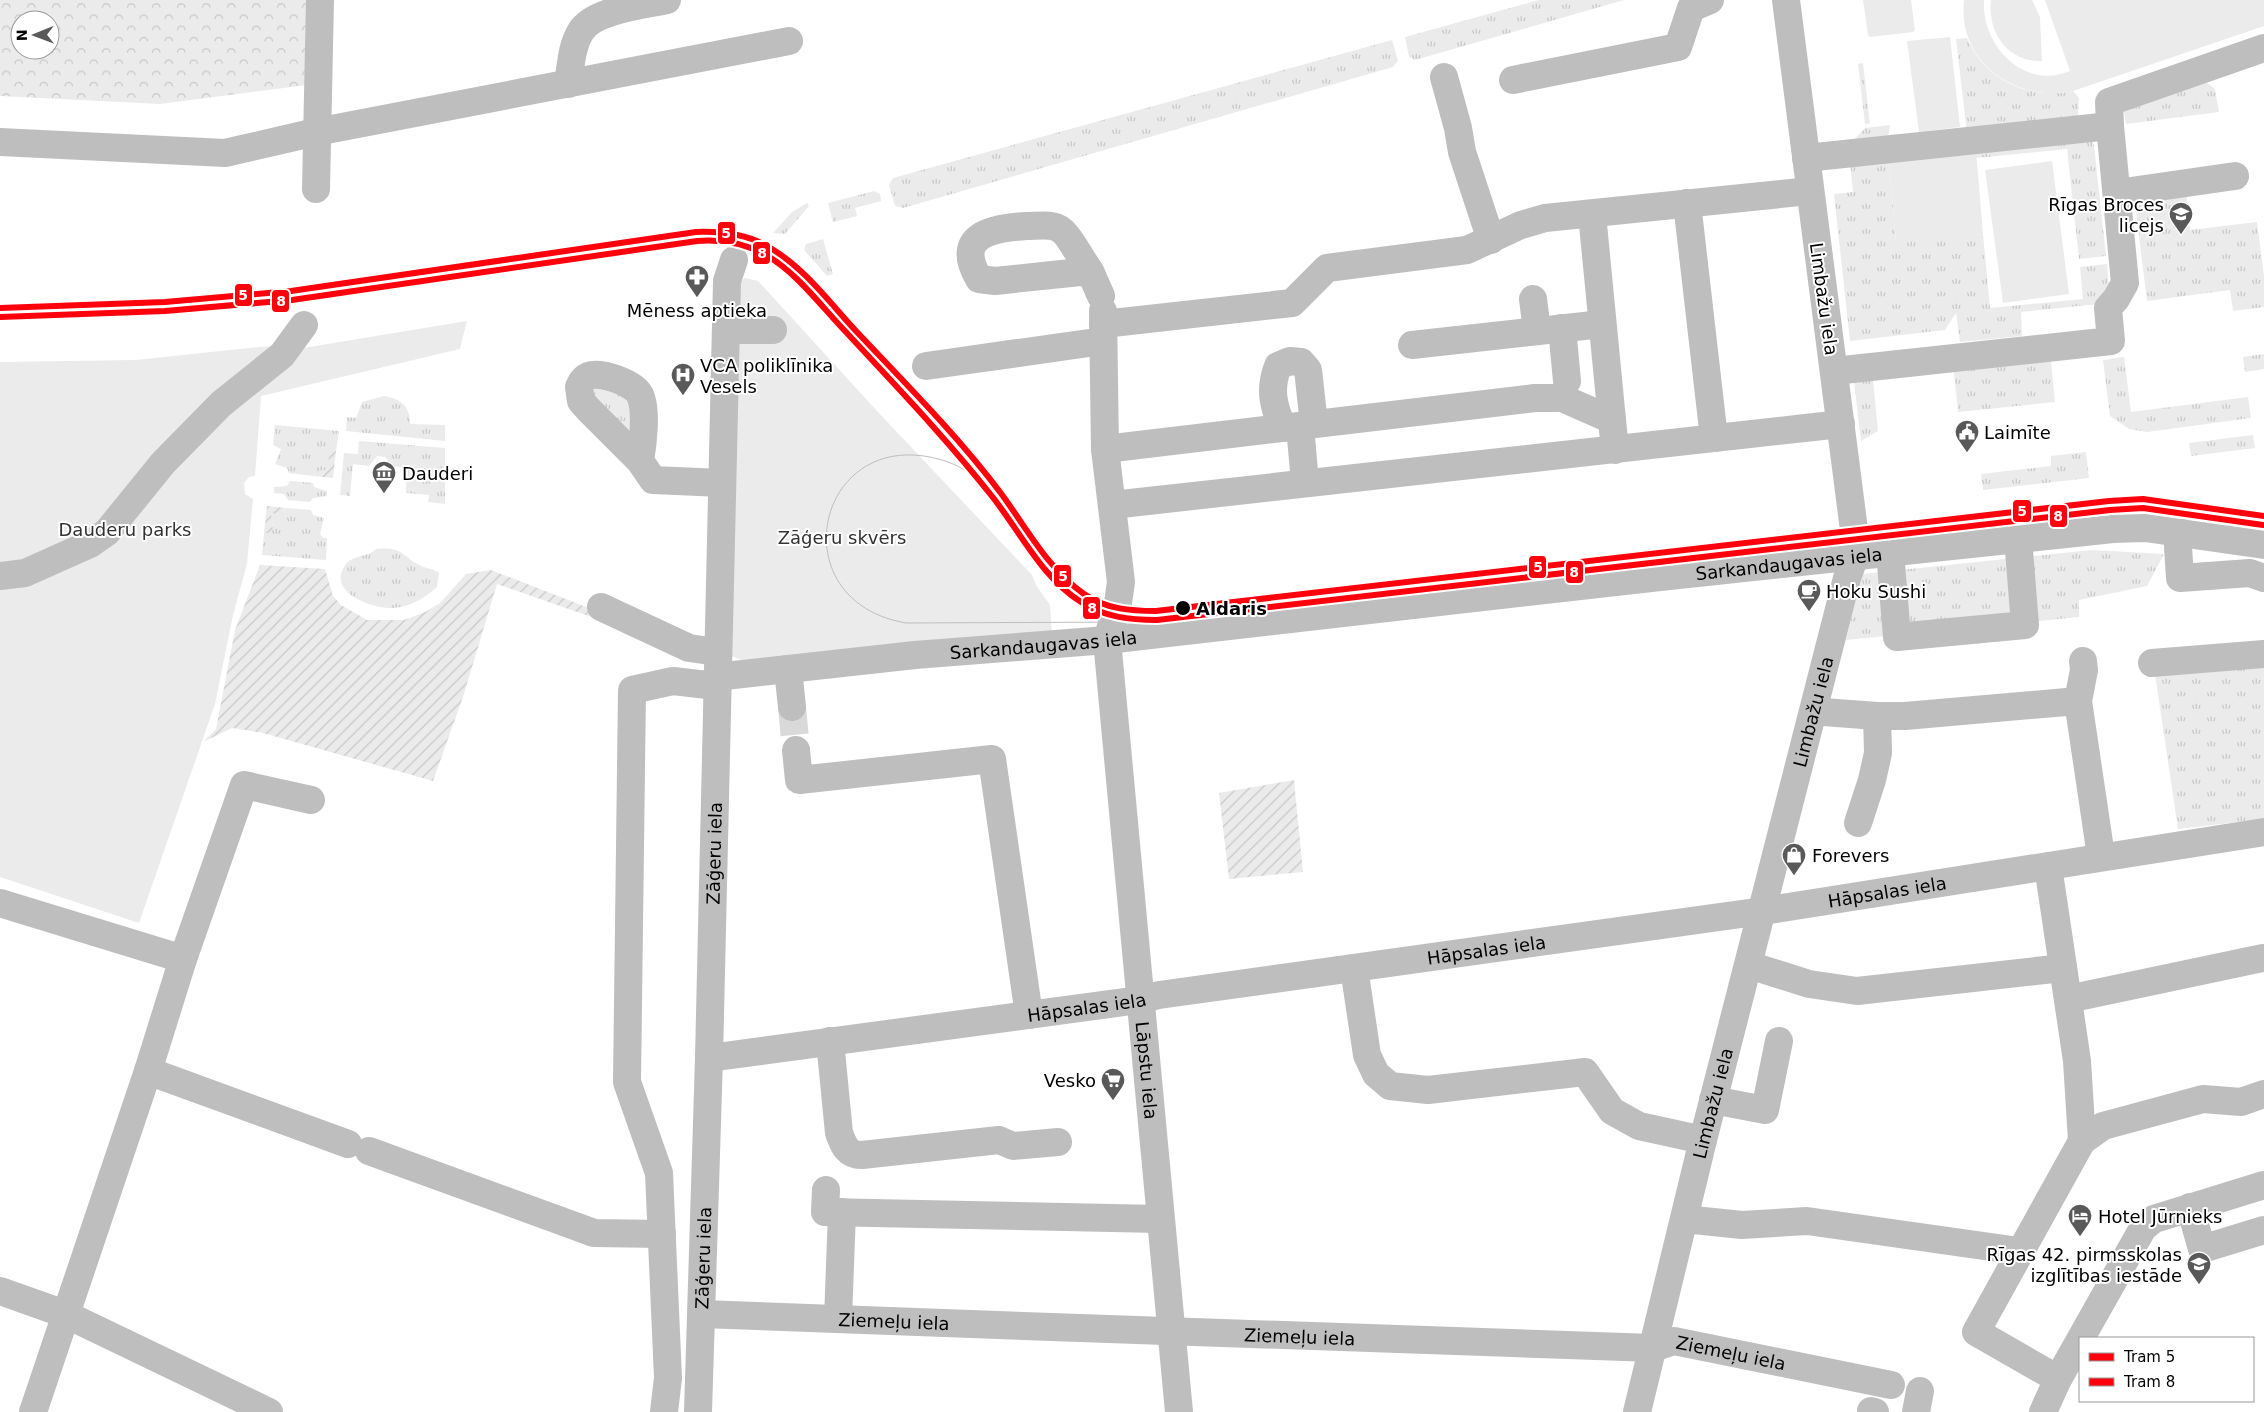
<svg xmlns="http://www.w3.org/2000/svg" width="2264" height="1412" font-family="'DejaVu Sans',sans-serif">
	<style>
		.grass { fill: url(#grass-tufts) }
		.forest { fill: url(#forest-crowns); fill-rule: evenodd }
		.park { fill: #ebebeb }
		.garden { fill: url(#garden-furrows) }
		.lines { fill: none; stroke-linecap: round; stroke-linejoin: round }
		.minor-tunnel { stroke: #d9d9d9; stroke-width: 28; stroke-dasharray: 28 14; stroke-linecap: butt }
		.minor { stroke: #bebebe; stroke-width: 28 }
		.tram { stroke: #bebebe; stroke-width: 1 }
		.tram-1-casing { stroke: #fff; stroke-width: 10 }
		.tram-2-casing { stroke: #fff; stroke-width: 10 }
		.tram-1 { stroke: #ff000c; stroke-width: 6 }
		.tram-2 { stroke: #ff000c; stroke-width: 6 }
		.stop-dot { fill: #000; stroke: #fff; stroke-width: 2 }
		.labels { text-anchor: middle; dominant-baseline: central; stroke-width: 4; stroke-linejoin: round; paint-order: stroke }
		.poi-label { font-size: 18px; fill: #000; stroke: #fff; text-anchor: start }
		.street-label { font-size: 18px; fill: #000; stroke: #fff }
		.park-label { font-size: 18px; fill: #323232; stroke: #fff }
		.stop-label { font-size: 18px; font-weight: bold; fill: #000; stroke: #fff; text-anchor: start }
		.line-badge { stroke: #fff; stroke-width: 2 }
		.badge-label { font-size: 14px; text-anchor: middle; font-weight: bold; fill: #fff }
	</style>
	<defs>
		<pattern id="grass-tufts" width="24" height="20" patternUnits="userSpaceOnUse" patternTransform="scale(1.25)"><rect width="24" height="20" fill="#ebebeb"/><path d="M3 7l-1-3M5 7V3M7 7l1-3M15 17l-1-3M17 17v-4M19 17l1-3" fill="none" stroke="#c8c8c8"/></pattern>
		<pattern id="forest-crowns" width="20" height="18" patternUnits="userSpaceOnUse" patternTransform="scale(1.25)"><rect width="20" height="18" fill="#ebebeb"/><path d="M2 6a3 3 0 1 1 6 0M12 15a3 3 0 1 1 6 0" fill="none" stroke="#c8c8c8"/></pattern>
		<pattern id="garden-furrows" width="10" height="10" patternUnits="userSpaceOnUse" patternTransform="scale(1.25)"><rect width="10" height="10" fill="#ebebeb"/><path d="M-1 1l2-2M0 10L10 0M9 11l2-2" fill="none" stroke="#c8c8c8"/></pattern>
	</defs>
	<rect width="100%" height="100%" fill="#fff"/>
	<!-- grass -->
	<path class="grass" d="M 1539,0 L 1624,0 L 1415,60 L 1409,57 L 1405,37 Z
		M 1967,38 C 1985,80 2028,100 2073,91 L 2079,98 L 2078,117 L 1967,133 L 1956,39 Z
		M 1392,40 L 1398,61 L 1393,67 L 903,208 L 895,206 L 889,185 L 893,178 Z
		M 1863,63 L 1870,124 L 1865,124 L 1858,64 Z
		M 2206,82 L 2215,89 L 2219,112 L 2126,124 L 2124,111 Z
		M 1890,125 L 1888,137 L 1851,143 L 1865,128 Z
		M 2091,139 L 2094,145 L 2106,256 L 2079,259 L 2067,149 L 1976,158 L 1976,152 L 1889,160 L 1896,242 L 1983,234 L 1990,308 L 2083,299 L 2080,267 L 2107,264 L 2109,290 L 2099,304 L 2021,312 L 2022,336 L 1960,342 L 1956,313 L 1945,330 L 1850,341 L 1834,194 L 1853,192 L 1850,163 Z
		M 874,191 L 880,194 L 881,201 L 855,208 L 857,216 L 833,222 L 828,203 Z
		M 2186,191 L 2190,230 L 2257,222 L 2264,276 L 2264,307 L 2233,311 L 2230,290 L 2147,301 L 2134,196 Z
		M 807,203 L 809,206 L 785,234 L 773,233 L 792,212 Z
		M 823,239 L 833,274 L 827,276 L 804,250 L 806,244 Z
		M 2264,354 L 2264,369 L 2245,372 L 2243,357 Z
		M 2124,357 L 2131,412 L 2248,397 L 2251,418 L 2147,432 L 2129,429 L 2110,416 L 2103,360 Z
		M 2051,361 L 2055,402 L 1958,412 L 1954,372 Z
		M 1873,380 L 1878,431 L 1861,441 L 1854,382 Z
		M 597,387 L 630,396 L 638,442 L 589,392 Z
		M 384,396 C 399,398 411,406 410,424 L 445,425 L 445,441 L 346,431 L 347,417 L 356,418 L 362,402 Z
		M 275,425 L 339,431 L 336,451 L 332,450 L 330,469 L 315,473 L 314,476 L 289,473 L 287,468 L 275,464 L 281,449 L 273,445 Z
		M 2253,435 L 2255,448 L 2191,456 L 2189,443 Z
		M 359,441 L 445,448 L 445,504 L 428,502 L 429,495 L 406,493 L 407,468 L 390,466 L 390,463 L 385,457 L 377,456 L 369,466 L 353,464 L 350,496 L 340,495 L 344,453 L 358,454 Z
		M 2086,452 L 2089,478 L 1983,490 L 1981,474 L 2051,466 L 2051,456 Z
		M 290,481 L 313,483 L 314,487 L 327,491 L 327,496 L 313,498 L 310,502 L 288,500 L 284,494 L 274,493 L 274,487 L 287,486 Z
		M 286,508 L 311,510 L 313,515 L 324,518 L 320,534 L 323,538 L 327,538 L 326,560 L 262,555 L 264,533 L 268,533 L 273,528 L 270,515 L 285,511 Z
		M 376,549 C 406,546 401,558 424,567 C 429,569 434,569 439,573 L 437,587 C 425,598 410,607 393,608 C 373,609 328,593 344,567 C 351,554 368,558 376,549 Z
		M 2092,550 L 2164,554 L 2147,586 L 2079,600 L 2079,617 L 1846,640 L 1862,574 Z
		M 2264,663 L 2264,819 L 2178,829 L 2155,674 Z"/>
	<!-- forest -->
	<path class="forest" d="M 0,0 L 308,0 L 307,85 L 160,104 L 0,96 ZM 20,20 L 50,20 L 50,50 L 20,50 Z"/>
	<!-- park -->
	<path class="park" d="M 1863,0 L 1911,0 L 1915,30 L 1913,32 L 1870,37 L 1868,35 Z
		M 1964,0 L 1984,0 C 1981,44 2023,91 2070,71 L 2045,0 L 2264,0 L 2264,26 L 2073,91 C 2015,103 1957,62 1964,0 Z
		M 1991,0 L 2032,0 L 2040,17 L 2042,61 C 2008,62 1987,33 1991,0 Z
		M 1950,37 L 1960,127 L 1919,132 L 1907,41 Z
		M 1976,151 L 1983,234 L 1896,243 L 1889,160 Z
		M 2052,161 L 2069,294 L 2003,303 L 1985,170 Z
		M 745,278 L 758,281 L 877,411 L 1032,575 L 1036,585 L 1050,605 L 1052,634 L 742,660 L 731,656 L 740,282 Z
		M 467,321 L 460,349 L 261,396 L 255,476 L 249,477 L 244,483 L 245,494 L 253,499 L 247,564 L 233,615 L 215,704 L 139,923 L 0,877 L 0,362 L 136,360 L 259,347 L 290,346 L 297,349 Z"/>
	<!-- garden -->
	<path class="garden" d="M 332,450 L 336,451 L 333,478 L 314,476 L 317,471 L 330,469 L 328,454 Z
		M 267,506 L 286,508 L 283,513 L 271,514 L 273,530 L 268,533 L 264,533 Z
		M 260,565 L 325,569 L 333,596 L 341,605 L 367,620 L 404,620 L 425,612 L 440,603 L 466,574 L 491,570 L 599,612 L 597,619 L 497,584 L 463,697 L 433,781 L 263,733 L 232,728 L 203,742 L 216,729 L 235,630 Z
		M 1294,780 L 1303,872 L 1229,879 L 1219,793 Z"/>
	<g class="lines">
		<!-- minor-tunnel -->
		<path class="minor-tunnel" d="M 792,707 L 796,750"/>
		<!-- minor -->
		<g class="minor">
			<path d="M 1444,77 L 1458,128 L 1462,152 L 1491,240"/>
			<path d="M 1513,80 L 1678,47 L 1691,8 L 1710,0"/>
			<path d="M 568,84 C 571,67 571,47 581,31 C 594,10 644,5 667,0"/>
			<path d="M 0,142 L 225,153 L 316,132 L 789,41"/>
			<path d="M 1806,158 L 2110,126 L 2109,102 L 2264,48"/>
			<path d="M 316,189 L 320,0"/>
			<path d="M 2117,193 L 2235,176"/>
			<path d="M 1687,203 L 1714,438"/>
			<path d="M 1592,214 L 1612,420"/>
			<path d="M 1090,271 C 1083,262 1069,235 1061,230 C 1053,223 1037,226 1027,226 C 992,228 953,235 979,279 L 995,281 L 1090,271 L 1101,296"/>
			<path d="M 1533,299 L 1537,331"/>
			<path id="s1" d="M 1103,311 L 1105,449 L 1121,582 L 1118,603 L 1107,640 L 1179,1412"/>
			<path d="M 1103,324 L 1292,303 L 1327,268 L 1467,250 L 1521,225 L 1545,218 L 1810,191"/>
			<path d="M 1562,328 L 1567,381"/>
			<path d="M 726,330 L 773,330"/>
			<path d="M 1412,345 L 1602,324"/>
			<path d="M 926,366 L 1103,341"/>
			<path d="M 1834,371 L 2111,341 L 2108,308 L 2116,299 L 2125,283 L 2110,126"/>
			<path d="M 1300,426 L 1305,483"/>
			<path d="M 1283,428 C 1273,406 1269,389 1278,366 L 1290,361 L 1301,362 L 1308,370 L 1314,424"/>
			<path d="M 1105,449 L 1535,398 L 1562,398 L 1612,420 L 1615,450"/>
			<path d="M 640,461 C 643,444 647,410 640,395 C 634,383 601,371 588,376 C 583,378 581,382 579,387 L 581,401 L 588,409 L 640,461 L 653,480 L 722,483"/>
			<path d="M 1112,505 L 1841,424"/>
			<path d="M 2181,533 L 2178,547 L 2180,578 L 2250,573 L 2264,578"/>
			<path d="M 1890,552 L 1897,637 L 2025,625 L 2018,538"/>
			<path d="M 0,576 L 25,573 L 90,544 L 107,532 L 163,463 L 221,404 L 282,355 L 304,325"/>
			<path d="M 601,607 L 689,648 L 717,652"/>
			<path d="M 2083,661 L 2084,670 L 2078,701 L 2101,856"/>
			<path d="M 2152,663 L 2264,654"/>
			<path d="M 788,669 L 792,707"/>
			<path id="s2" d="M 716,677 L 915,655 L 1107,640 L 1660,577 L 2113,529 L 2145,528 L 2264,545"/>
			<path d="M 1823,712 L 1877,716 L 1905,716 L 2078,701"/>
			<path d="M 796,750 L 799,780 L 992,759 L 1029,1015"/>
			<path d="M 1858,823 L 1872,780 L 1878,753 L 1877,716"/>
			<path d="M 2048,866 L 2077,1061 L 2082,1141"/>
			<path d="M 0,903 L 183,959 L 148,1071 L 33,1412"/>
			<path d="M 183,959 L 244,785 L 311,800"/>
			<path d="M 1749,965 L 1809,984 L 1857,991 L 2063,968"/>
			<path d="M 1354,968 L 1367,1055 L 1376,1074 L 1390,1086 L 1428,1090 L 1585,1072 L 1612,1111 L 1639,1126 L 1703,1140"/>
			<path d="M 2068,999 L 2263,958"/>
			<path d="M 830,1041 L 839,1133 C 844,1146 847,1155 862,1155 L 999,1140 L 1013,1146 L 1058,1142"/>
			<path id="s3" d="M 709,1058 L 1139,1000 L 1159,995 L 1763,911 L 2264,832"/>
			<path d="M 148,1071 L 348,1144"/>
			<path d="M 1713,1100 L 1765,1110 L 1779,1041"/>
			<path d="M 369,1151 L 594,1233 L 662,1234"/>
			<path d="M 826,1190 L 825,1212 L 1160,1219"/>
			<path d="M 2190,1207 L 2202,1249 L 2264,1230"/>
			<path d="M 1684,1219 L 1742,1225 L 1807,1221 L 2019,1251"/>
			<path d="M 0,1291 L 65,1314 L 269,1412"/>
			<path id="s4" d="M 702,1314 C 1019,1325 1336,1339 1653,1348 L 1674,1341 L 1891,1385"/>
			<path d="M 838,1319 L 842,1212"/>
			<path d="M 2081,1338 L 2143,1228 L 2154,1219 L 2264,1185"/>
			<path d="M 2058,1379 L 1976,1332 L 2082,1141 L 2103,1126 L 2203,1099 L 2241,1102 L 2264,1094"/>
			<path d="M 1871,1411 L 1875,1412"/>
			<path d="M 664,1412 L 668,1378 L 659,1173 L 627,1082 L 632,690 L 673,681 L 716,686"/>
			<path id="s5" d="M 698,1412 L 709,1058 L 727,281 L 734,260"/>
			<path id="s6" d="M 1637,1412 L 1703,1140 L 1847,578 L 1855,556 L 1854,530 L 1786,0"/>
			<path d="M 1916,1412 L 1920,1391"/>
			<path d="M 2043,1412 L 2058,1379 L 2080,1340"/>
		</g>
		<!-- tram -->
		<path class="tram" d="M 1035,542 C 1013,517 992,485 963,469 C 951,462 937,458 924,456 C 813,440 783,602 906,623 L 1133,622"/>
		<defs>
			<path id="tram-1" d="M 0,308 L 165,302 L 291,291 L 696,232 C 723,231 749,234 772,249 C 805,269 830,303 856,331 C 905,383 957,435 1000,492 C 1026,527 1047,568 1084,594 C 1105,609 1131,611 1156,611 L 2109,501 L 2143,499 L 2264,516"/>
			<path id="tram-2" d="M 0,317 L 165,311 L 292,300 L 697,241 C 722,239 744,243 766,255 C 797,273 821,306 845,331 C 895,385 946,438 991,495 C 1020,531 1041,577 1081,602 C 1104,617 1130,620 1157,620 L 2110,510 L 2143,508 L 2263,525"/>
		</defs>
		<!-- tram-1 casing -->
		<use href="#tram-1" class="tram-1-casing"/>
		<!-- tram-2 casing -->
		<use href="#tram-2" class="tram-2-casing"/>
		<!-- tram-1 -->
		<use href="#tram-1" class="tram-1"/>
		<!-- tram-2 -->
		<use href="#tram-2" class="tram-2"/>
	</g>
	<!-- icons -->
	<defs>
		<symbol id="school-pin" viewBox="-11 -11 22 30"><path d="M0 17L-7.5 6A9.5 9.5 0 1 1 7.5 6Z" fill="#595959" stroke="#fff"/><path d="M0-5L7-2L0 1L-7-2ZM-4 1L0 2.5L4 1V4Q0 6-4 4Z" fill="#fff"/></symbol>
		<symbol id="pharmacy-pin" viewBox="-11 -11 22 30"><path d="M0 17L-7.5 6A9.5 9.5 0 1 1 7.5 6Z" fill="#595959" stroke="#fff"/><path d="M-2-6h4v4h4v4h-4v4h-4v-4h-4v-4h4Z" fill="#fff"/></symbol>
		<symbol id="hospital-pin" viewBox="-11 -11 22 30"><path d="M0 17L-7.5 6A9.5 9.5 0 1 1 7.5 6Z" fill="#595959" stroke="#fff"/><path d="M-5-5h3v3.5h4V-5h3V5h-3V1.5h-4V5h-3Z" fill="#fff"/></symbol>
		<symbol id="civic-pin" viewBox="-11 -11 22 30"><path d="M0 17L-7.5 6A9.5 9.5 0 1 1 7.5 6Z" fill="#595959" stroke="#fff"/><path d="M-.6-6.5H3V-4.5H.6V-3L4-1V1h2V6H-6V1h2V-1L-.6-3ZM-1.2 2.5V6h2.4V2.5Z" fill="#fff"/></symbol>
		<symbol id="museum-pin" viewBox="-11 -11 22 30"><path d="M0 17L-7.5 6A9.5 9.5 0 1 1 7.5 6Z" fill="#595959" stroke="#fff"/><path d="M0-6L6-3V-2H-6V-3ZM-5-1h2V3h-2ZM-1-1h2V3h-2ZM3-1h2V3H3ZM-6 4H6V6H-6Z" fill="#fff"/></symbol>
		<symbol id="cafe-pin" viewBox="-11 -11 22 30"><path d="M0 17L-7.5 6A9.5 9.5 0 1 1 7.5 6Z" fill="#595959" stroke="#fff"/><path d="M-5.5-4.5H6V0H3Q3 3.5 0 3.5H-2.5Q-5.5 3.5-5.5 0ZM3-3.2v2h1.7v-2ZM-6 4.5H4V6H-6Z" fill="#fff"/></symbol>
		<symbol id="shop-pin" viewBox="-11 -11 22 30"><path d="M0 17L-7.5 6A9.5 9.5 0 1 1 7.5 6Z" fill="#595959" stroke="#fff"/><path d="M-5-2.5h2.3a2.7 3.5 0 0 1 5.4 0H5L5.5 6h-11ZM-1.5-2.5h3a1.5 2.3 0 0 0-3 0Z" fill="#fff"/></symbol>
		<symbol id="supermarket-pin" viewBox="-11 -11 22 30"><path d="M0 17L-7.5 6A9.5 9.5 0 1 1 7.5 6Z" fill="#595959" stroke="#fff"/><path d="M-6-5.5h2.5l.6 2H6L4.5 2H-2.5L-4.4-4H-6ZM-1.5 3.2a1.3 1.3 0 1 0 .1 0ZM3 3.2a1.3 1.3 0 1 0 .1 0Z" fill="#fff"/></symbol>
		<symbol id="hotel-pin" viewBox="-11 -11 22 30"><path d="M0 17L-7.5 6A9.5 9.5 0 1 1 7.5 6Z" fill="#595959" stroke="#fff"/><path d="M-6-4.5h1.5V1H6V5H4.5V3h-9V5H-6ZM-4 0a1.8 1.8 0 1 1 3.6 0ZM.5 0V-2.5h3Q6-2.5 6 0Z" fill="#fff"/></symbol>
	</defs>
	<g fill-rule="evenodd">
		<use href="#school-pin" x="2167" y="200" width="28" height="38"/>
		<use href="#pharmacy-pin" x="683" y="263" width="28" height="38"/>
		<use href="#hospital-pin" x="669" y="361" width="28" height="38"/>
		<use href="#civic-pin" x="1953" y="418" width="28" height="38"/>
		<use href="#museum-pin" x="370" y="459" width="28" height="38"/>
		<use href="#cafe-pin" x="1795" y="577" width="28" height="38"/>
		<use href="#shop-pin" x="1780" y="841" width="28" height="38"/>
		<use href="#supermarket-pin" x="1099" y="1066" width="28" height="38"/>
		<use href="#hotel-pin" x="2066" y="1202" width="28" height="38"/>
		<use href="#school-pin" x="2185" y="1250" width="28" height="38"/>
	</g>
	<!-- markers -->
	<circle class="stop-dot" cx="1183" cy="608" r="8"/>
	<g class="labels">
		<!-- poi labels -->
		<g class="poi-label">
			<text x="2164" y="204" text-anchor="end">Rīgas Broces<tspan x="2164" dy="21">licejs</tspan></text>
			<text x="697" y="310" text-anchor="middle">Mēness aptieka</text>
			<text x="700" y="365">VCA poliklīnika<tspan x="700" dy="21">Vesels</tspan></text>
			<text x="1984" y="432">Laimīte</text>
			<text x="402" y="473">Dauderi</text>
			<text x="1826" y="591">Hoku Sushi</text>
			<text x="1812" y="855">Forevers</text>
			<text x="1096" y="1080" text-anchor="end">Vesko</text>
			<text x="2098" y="1216">Hotel Jūrnieks</text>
			<text x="2182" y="1254" text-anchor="end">Rīgas 42. pirmsskolas<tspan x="2182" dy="21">izglītības iestāde</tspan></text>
		</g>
		<!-- street labels -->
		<g class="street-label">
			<text transform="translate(1824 299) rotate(82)">Limbažu iela</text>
			<text stroke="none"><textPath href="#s2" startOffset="1079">Sarkandaugavas iela</textPath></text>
			<text stroke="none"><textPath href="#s2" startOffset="329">Sarkandaugavas iela</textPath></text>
			<text stroke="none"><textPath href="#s6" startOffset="722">Limbažu iela</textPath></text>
			<text stroke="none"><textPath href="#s5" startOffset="559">Zāģeru iela</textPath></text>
			<text stroke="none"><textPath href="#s3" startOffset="1190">Hāpsalas iela</textPath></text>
			<text stroke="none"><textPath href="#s3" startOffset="785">Hāpsalas iela</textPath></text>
			<text stroke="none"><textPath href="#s3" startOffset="381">Hāpsalas iela</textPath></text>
			<text stroke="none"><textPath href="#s1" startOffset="764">Lāpstu iela</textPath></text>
			<text stroke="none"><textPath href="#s6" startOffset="318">Limbažu iela</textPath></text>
			<text stroke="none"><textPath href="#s5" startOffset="154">Zāģeru iela</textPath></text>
			<text stroke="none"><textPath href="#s4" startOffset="192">Ziemeļu iela</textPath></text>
			<text stroke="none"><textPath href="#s4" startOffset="598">Ziemeļu iela</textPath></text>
			<text stroke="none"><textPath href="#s4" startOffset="1032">Ziemeļu iela</textPath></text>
		</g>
		<!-- park labels -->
		<g class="park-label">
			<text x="125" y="529">Dauderu parks</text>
			<text x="842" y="537">Zāģeru skvērs</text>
		</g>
		<!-- stop labels -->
		<g class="stop-label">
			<text x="1196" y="608">Aldaris</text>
		</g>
	</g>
	<g class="line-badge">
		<rect x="717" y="221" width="19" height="24" rx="5" fill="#ff000c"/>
		<rect x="752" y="241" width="19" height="24" rx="5" fill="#ff000c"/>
		<rect x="234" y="283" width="19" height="24" rx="5" fill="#ff000c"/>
		<rect x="271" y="289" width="19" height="24" rx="5" fill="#ff000c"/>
		<rect x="2012" y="499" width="20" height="24" rx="5" fill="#ff000c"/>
		<rect x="2049" y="504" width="19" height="24" rx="5" fill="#ff000c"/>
		<rect x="1528" y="555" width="19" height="24" rx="5" fill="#ff000c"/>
		<rect x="1565" y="560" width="19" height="24" rx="5" fill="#ff000c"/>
		<rect x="1053" y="564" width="19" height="24" rx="5" fill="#ff000c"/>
		<rect x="1082" y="596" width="19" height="24" rx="5" fill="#ff000c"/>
	</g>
	<g class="badge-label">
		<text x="726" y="238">5</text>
		<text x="762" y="258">8</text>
		<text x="243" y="300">5</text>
		<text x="281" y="306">8</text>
		<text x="2022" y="516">5</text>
		<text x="2058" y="521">8</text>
		<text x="1538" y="572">5</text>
		<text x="1574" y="577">8</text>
		<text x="1063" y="581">5</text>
		<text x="1092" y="613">8</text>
	</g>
	<!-- legend -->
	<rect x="2079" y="1337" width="175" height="65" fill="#ffffff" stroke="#999999"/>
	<rect x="2089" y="1353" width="25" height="8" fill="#ff000c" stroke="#999999"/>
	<text x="2124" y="1362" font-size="15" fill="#000000">Tram 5</text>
	<rect x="2089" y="1378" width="25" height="8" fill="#ff000c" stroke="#999999"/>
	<text x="2124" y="1387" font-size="15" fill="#000000">Tram 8</text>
	<!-- north arrow -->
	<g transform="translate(35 35) rotate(269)"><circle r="24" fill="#ffffff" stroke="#999999"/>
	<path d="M0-4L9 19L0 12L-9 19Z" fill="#595959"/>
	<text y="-8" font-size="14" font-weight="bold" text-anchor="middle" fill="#000000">N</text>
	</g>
</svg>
